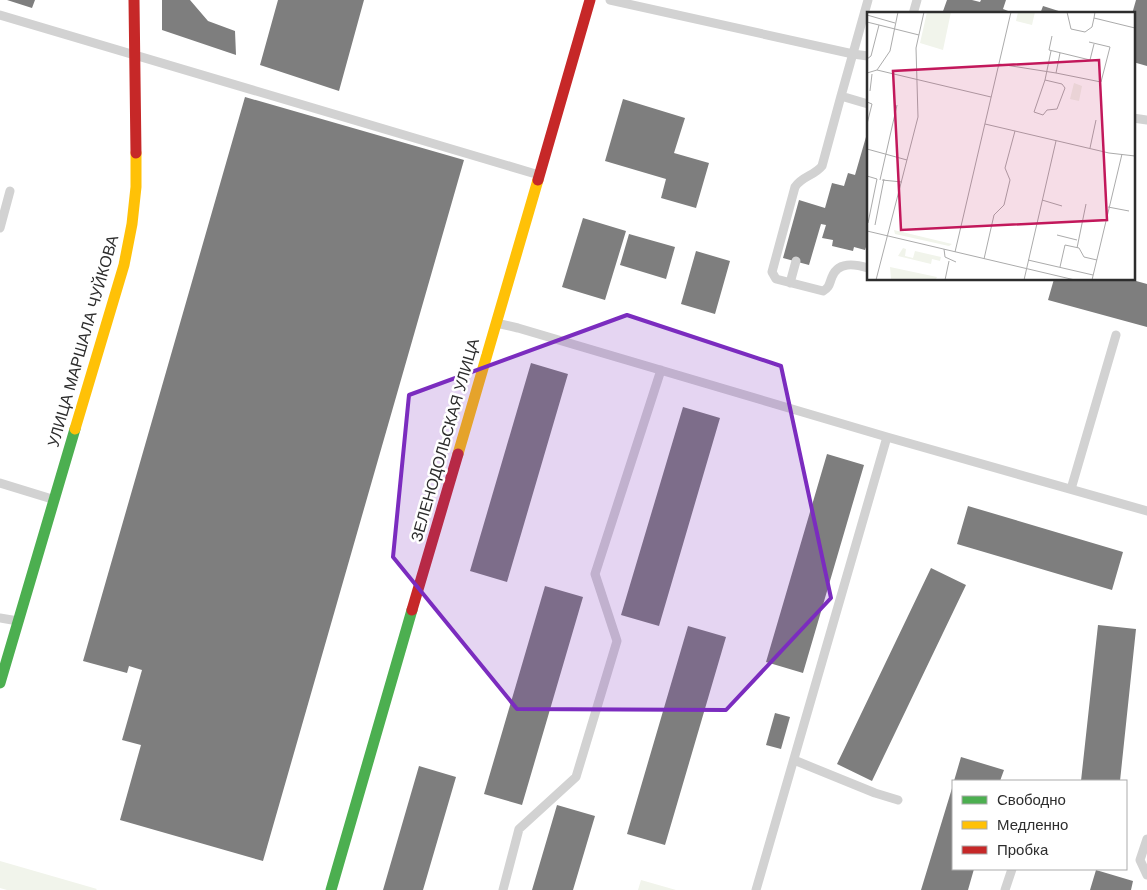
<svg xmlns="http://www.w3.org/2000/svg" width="1147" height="890" font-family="Arial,sans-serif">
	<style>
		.green { fill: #f1f4eb }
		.building { fill: #7e7e7e }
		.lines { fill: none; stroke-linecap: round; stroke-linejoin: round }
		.lane { stroke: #d2d2d2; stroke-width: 9 }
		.fast { stroke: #4caf50; stroke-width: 11 }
		.slow { stroke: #ffc107; stroke-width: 11 }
		.jam { stroke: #c62828; stroke-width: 11 }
		.marked { fill: #7b2cbf; fill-opacity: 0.2; stroke: #7b2cbf; stroke-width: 4; stroke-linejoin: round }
		.labels { text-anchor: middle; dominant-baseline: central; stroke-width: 5; stroke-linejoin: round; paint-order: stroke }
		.street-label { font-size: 16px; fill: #2d2d2d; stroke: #fff }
		.inset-road { fill: none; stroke: #ababab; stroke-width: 1 }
		.view { fill: #c2185b; fill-opacity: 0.15; stroke: #c2185b; stroke-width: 2.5 }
		.inset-edge { fill: none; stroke: #2d2d2d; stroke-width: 2.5 }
	</style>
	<rect width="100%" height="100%" fill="#fff"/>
	<!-- green -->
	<path class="green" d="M 0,861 L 97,889 L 96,890 L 7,890 L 0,888 Z
		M 641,880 L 676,890 L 638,890 Z"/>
	<!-- building -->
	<path class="building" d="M 7,0 L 35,0 L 32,8 Z
		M 162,0 L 190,0 L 208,21 L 235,31 L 236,55 L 162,30 Z
		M 278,0 L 364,0 L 339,91 L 260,65 Z
		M 947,0 L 972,0 L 980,2 L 981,0 L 1006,0 L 1003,9 L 1016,14 L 942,14 Z
		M 1136,0 L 1147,0 L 1147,66 L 1133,62 L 1133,14 L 1132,14 Z
		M 1043,6 L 1065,13 L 1065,14 L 1040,14 Z
		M 245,97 L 464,160 L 263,861 L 120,820 L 141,745 L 122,740 L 142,670 L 129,666 L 127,673 L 83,661 Z
		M 623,99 L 685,118 L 674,153 L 709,163 L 696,208 L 661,198 L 666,179 L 605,161 Z
		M 868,130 L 868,241 L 865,250 L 854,247 L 853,251 L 832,246 L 833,240 L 822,238 L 826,225 L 821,224 L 809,265 L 783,258 L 799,200 L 825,208 L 832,183 L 844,186 L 848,173 L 855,175 Z
		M 583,218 L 626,231 L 605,300 L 562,287 Z
		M 629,234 L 675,247 L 666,279 L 620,265 Z
		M 696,251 L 730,261 L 715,314 L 681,304 Z
		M 1054,279 L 1129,279 L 1147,284 L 1147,327 L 1048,300 Z
		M 531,363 L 568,374 L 507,582 L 470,571 Z
		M 683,407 L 720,418 L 659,626 L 621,615 Z
		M 827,454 L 864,465 L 803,673 L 766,662 Z
		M 968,506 L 1123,552 L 1112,590 L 957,544 Z
		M 931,568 L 966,585 L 872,781 L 837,764 Z
		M 545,586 L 583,597 L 522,805 L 484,794 Z
		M 1098,625 L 1136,629 L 1120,781 L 1081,781 Z
		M 688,626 L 726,637 L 665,845 L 627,834 Z
		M 775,713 L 790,717 L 781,749 L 766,745 Z
		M 961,757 L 1004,770 L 1000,781 L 954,781 Z
		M 419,766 L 456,777 L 423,890 L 383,890 Z
		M 953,785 L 953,869 L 974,869 L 968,890 L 921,890 Z
		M 557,805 L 595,816 L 573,890 L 532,890 Z
		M 1096,870 L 1133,881 L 1131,890 L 1090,890 Z"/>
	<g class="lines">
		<!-- lane -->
		<path class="lane" d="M 610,0 L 853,54 L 868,56
			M 913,14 L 917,0
			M 0,15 L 539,175
			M 841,96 L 868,0
			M 868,104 L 841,96 L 822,166 C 814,176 802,176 795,187 L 772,272 L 776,279 L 823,291 C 830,287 829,284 832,277 C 838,261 855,264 868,268
			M 1133,118 L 1147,120
			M 0,228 L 10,191
			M 790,283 L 796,261
			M 496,323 L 518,328 L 887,437 L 1147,511
			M 0,483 L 52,499
			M 1071,489 L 1116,335
			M 0,618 L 18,621
			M 794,760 L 875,793 L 898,800
			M 1147,839 L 1140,860 L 1147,875
			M 503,890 L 519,829 L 576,777 L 617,641 L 595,574 L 661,370
			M 756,890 L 887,437
			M 1005,890 L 1012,869"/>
		<!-- fast -->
		<path class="fast" d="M 0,683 L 75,429
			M 331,890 L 412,610"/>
		<!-- slow -->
		<path class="slow" d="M 75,429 L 124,265 L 132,224 L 136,187 L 136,153
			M 458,454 L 538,180"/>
		<!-- jam -->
		<path class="jam" d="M 134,0 L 136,153
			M 538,180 L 590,0
			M 412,610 L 458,454"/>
	</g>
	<!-- marked area -->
	<path class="marked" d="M 627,315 L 781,366 L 831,598 L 726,710 L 517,709 L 393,557 L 409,395 Z"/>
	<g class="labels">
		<!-- street labels -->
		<g class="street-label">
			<text transform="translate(83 341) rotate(-74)">УЛИЦА МАРШАЛА ЧУЙКОВА</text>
			<text transform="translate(445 440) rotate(-74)">ЗЕЛЕНОДОЛЬСКАЯ УЛИЦА</text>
		</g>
	</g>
	<!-- overview -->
	<g transform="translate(867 12)">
		<rect width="268" height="268" fill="#fff"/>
		<path d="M 60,0 L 84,0 L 76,38 L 53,31 ZM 151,0 L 168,0 L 165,13 L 149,9 ZM 207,71 L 215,74 L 212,89 L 203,87 ZM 27,218 L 85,232 L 82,234 L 28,222 ZM 36,236 L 39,237 L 38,244 L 46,246 L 48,239 L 74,245 L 73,249 L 65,247 L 64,252 L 31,244 ZM 23,255 L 70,265 L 69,267 L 24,267 Z" fill="#f1f4eb"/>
		<path class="inset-road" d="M 200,0 L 204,17 L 218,20 L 225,15 L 227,6M 228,0 L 227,6 L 268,16M 0,3 L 28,11M 0,10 L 52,23M 185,24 L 182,38 L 223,48 L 227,32M 193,41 L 189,61 L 234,70 L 243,35 L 222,30M 0,47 L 4,44 L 12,13M 132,52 L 189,61M 10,58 L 23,39 L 31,0M 0,61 L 10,58 L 124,85M 178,68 L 195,72 L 198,76 L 190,97 L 180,98 L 176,103 L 167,100 ZM 178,68 L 184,39M 3,79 L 5,62M 0,90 L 5,92 L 0,112M 118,112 L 242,141 L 268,144M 223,136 L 229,108M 0,137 L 40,148M 0,164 L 10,167 L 1,211M 13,168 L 30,93M 15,168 L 35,170M 175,188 L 195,194M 241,195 L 262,199M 8,213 L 17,167M 0,219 L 208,268M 190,223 L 210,228M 210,236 L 219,192M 77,237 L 78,245 L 89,250M 88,240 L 144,0M 117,247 L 127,203 L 137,193 L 143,168 L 138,156 L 148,119M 161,248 L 226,263M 193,255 L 198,233 L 212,236 L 217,245 L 230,248M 9,268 L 51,105 L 49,36 L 57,0M 78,268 L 82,249M 157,268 L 189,129M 225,268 L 255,142"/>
		<path class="view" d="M 232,48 L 240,208 L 34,218 L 26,59 Z"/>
		<rect width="268" height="268" class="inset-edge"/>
	</g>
	<!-- legend -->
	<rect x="952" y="780" width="175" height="90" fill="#ffffff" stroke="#ababab"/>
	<rect x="962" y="796" width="25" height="8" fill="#4caf50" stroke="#ababab"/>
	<text x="997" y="805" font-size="15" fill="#2d2d2d">Свободно</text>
	<rect x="962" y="821" width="25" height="8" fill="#ffc107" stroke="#ababab"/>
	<text x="997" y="830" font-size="15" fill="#2d2d2d">Медленно</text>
	<rect x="962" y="846" width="25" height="8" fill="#c62828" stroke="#ababab"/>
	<text x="997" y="855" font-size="15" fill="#2d2d2d">Пробка</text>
</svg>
